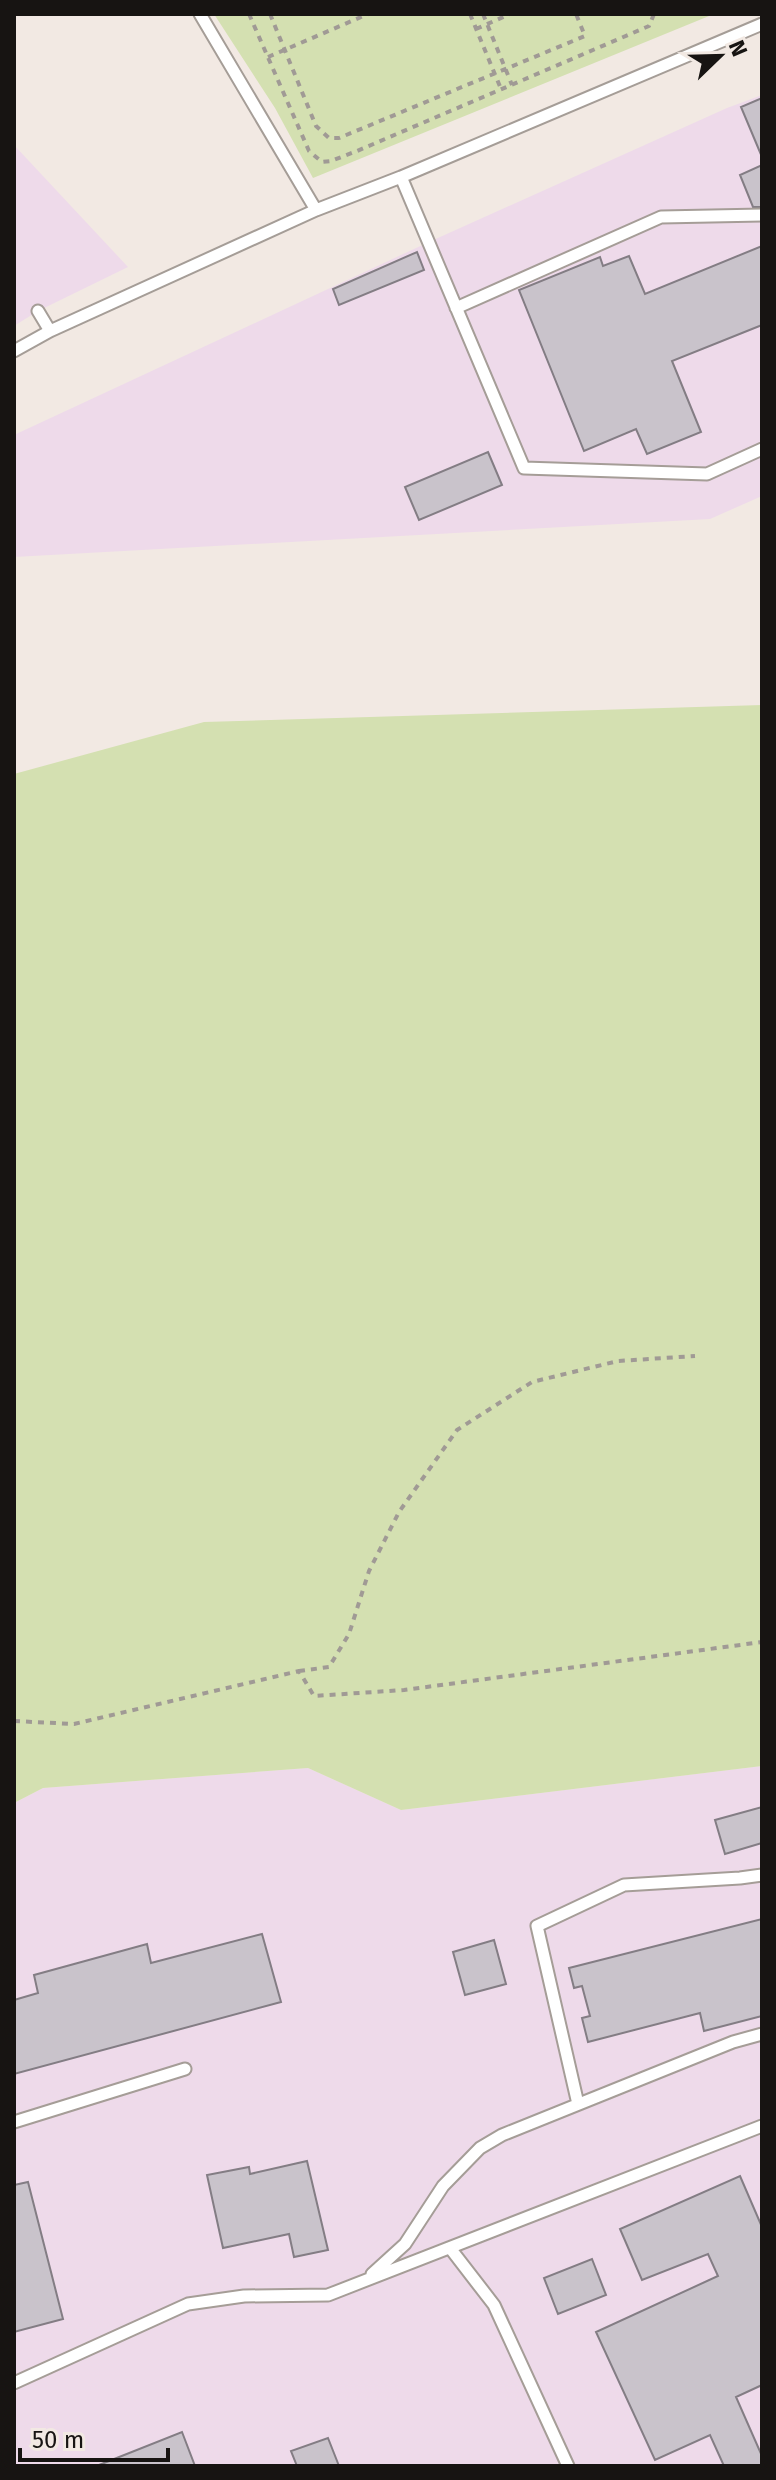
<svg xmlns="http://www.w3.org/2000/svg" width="776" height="2480" font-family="'Fira Sans',sans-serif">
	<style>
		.industrial { fill: #eedaea }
		.green { fill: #d4e0b1 }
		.building { fill: #c9c3cb; stroke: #837d84; stroke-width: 2 }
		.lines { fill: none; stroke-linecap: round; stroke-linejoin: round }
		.service-casing { stroke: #a59d97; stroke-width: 15 }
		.path { stroke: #a09a95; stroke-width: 4; stroke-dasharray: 6 6; stroke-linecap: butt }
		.service { stroke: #fff; stroke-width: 11 }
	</style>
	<rect width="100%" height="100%" fill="#f2e9e3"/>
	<!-- industrial -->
	<path class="industrial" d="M 762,95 L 762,496 L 710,519 L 14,557 L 14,435 L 429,242 L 727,108 Z
		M 14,145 L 128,267 L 38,311 L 14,326 Z
		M 762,1766 L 762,2466 L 14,2466 L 14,1803 L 43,1788 L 308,1768 L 401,1810 Z"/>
	<!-- green -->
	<path class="green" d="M 214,14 L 714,14 L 313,178 L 275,108 Z
		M 762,705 L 762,1766 L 401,1810 L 308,1768 L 43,1788 L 14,1803 L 14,774 L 204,722 Z"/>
	<!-- building -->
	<path class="building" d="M 762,98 L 762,157 L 741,107 Z
		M 762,165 L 762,207 L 753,207 L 740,175 Z
		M 762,246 L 762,325 L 672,361 L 701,432 L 647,454 L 636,429 L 584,451 L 519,290 L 600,257 L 603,266 L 629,256 L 645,294 Z
		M 417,252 L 424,270 L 339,305 L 333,289 Z
		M 488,452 L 502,485 L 419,520 L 405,487 Z
		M 762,1807 L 762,1843 L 725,1854 L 715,1820 Z
		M 762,1919 L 762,2016 L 704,2031 L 700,2013 L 588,2042 L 582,2018 L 590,2016 L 582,1986 L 574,1988 L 569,1968 Z
		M 262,1934 L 281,2002 L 14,2074 L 14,2000 L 38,1993 L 34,1975 L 147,1944 L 151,1963 Z
		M 494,1940 L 506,1984 L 465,1995 L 453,1952 Z
		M 307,2161 L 328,2250 L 294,2257 L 289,2234 L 223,2248 L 207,2175 L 249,2167 L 250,2174 Z
		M 740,2176 L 762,2227 L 762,2385 L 736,2397 L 762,2456 L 762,2466 L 724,2466 L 710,2435 L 655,2460 L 596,2332 L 718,2276 L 708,2254 L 642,2280 L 620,2229 Z
		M 28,2182 L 63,2319 L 14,2332 L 14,2185 Z
		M 592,2259 L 606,2295 L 558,2314 L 544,2278 Z
		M 182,2432 L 195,2466 L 99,2466 L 99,2465 Z
		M 328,2438 L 339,2466 L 297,2466 L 291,2451 Z"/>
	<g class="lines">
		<defs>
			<path id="service" d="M 200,14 L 316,210
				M 401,177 L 524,468 L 707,474 L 762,449
				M 456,308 L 661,217 L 762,215
				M 38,311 L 50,331
				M 14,351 L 50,331 L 316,210 L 401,177 L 762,24
				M 578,2104 L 537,1926 L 624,1885 L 740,1878 L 762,1875
				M 14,2122 L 185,2069
				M 450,2248 L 494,2305 L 568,2466
				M 372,2274 L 405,2244 L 443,2186 L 480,2148 L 502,2135 L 733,2042 L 762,2034
				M 14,2383 L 188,2304 L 244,2296 L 328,2295 L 762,2126"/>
		</defs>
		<!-- service casing -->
		<use href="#service" class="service-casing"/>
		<!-- path -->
		<path class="path" d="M 249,14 L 309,151 L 322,162 L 331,161 L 357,151 L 649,26 L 654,14
			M 270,14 L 316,126 L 329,138 L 339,138 L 585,36 L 576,14
			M 470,14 L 501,89
			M 483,14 L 512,85
			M 476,29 L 510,14
			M 268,57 L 368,14
			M 299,1671 L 329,1667 L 349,1634 L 369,1571 L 399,1512 L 457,1430 L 532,1382 L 618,1361 L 695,1356
			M 14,1721 L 74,1724 L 299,1671 L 314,1696 L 404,1690 L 762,1642"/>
		<!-- service -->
		<use href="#service" class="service"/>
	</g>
	<!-- border -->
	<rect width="776" height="2480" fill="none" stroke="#171412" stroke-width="32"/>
	<!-- north arrow -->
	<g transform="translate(720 56) rotate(67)" stroke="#f2e9e3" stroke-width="6" paint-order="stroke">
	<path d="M0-6L14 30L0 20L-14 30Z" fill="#171412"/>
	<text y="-12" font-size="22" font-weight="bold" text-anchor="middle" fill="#171412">N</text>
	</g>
	<!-- scale -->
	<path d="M20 2448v12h148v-12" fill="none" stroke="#171412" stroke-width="4"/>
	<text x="32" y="2448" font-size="24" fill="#171412" stroke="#f2e9e3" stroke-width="6" paint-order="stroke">50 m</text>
</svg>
